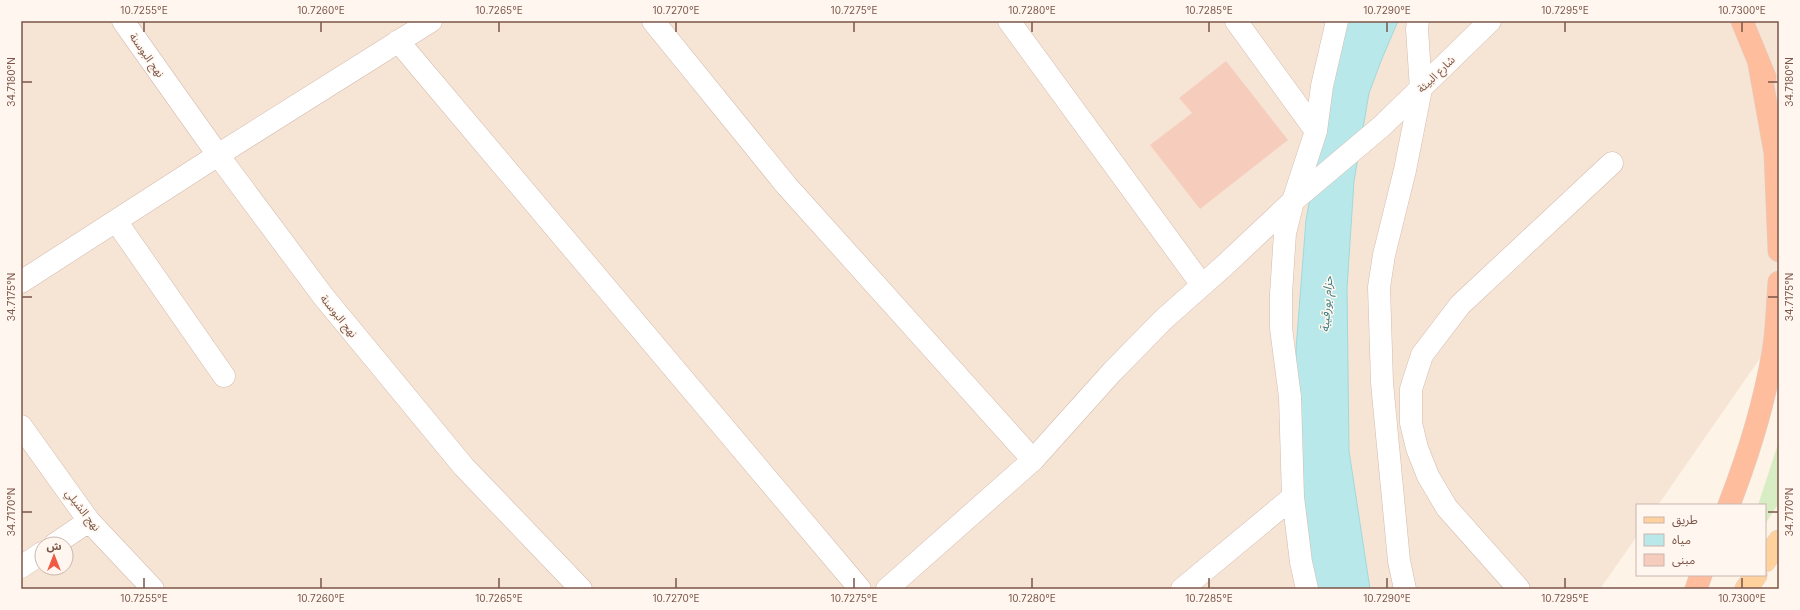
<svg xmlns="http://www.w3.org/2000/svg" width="1800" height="610" font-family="Inter,'Noto Sans Arabic',sans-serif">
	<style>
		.residential { fill: #f6e4d5; fill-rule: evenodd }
		.green { fill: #d9edc4 }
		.water { fill: #b9e8ea; stroke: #9fd9dd }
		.building { fill: #f6cdbd }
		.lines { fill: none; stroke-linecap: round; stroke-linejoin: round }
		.minor-casing { stroke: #d4bbae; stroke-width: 23 }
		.tertiary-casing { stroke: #d4bbae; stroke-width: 23 }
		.primary-casing { stroke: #ddd3d0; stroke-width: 23 }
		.trunk-casing { stroke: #ddd3d0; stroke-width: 23 }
		.minor { stroke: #fff; stroke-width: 22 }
		.tertiary { stroke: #fff; stroke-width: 22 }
		.primary { stroke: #ffd19d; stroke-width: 22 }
		.trunk { stroke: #febd9c; stroke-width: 22 }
		.ticks { fill: none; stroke: #7b5549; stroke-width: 1.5 }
		.labels { text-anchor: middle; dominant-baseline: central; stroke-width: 3; stroke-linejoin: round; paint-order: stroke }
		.street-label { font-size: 11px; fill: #7b5549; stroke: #fff7ef }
		.water-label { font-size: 12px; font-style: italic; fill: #3a7c81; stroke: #fff7ef }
		.neatline { fill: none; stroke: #7b5549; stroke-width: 1.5 }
		.ticks-label { font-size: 10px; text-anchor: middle; fill: #7b5549 }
	</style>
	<rect width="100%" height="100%" fill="#fef3e7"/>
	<!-- residential -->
	<path class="residential" d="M 21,21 L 1779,21 L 1779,331 L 1658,505 L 1637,505 L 1637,536 L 1600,589 L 21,589 ZM 42,544 L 66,544 L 66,568 L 42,568 Z"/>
	<!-- green -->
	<path class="green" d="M 1779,441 L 1779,503 L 1765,524 L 1765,505 L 1758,505 Z"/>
	<!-- water -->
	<path class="water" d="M 1343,21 L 1398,21 L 1381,61 L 1369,93 L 1354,181 L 1347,288 L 1349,451 L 1370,589 L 1310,589 L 1297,449 L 1296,349 L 1306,220 Z"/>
	<!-- building -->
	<path class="building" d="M 1226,61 L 1288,140 L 1200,209 L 1150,145 L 1192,113 L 1179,98 Z"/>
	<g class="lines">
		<defs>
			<path id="minor" d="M 123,21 L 218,155 L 323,296 L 464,467 L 581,589
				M 653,21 L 786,185 L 1033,460
				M 1009,21 L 1202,285
				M 1236,21 L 1316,131
				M 398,41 L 860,589
				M 116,221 L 224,376
				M 21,282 L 218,155 L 431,21
				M 21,426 L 89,521 L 153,589
				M 55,544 L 89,521
				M 21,567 L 42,553
				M 1182,589 L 1293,497
				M 1307,589 L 1301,562 L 1293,497 L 1290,397 L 1281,328 L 1281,294 L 1285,233 L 1293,201 L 1316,131 L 1322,86 L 1337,21
				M 1405,589 L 1399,561 L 1382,383 L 1379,287 L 1384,255 L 1405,170 L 1421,89 L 1417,29 L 1418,21
				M 1519,589 L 1447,508 L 1428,476 L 1417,448 L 1411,423 L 1411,389 L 1422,355 L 1460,305 L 1612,163"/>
			<path id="tertiary" d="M 887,589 L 1033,460 L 1112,372 L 1164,319 L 1225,265 L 1293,201 L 1382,126 L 1490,21"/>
			<path id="primary" d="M 1765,561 L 1779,541
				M 1746,589 L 1756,575"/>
			<path id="trunk" d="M 1742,21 L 1765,77
				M 1759,64 L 1775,153 L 1779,251
				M 1729,505 C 1748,456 1764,405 1773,352 C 1777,329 1777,305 1779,282
				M 1696,589 L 1701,575"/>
		</defs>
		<!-- minor casing -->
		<use href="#minor" class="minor-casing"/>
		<!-- tertiary casing -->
		<use href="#tertiary" class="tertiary-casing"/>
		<!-- primary casing -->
		<use href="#primary" class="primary-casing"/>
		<!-- trunk casing -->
		<use href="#trunk" class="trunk-casing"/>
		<!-- minor -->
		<use href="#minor" class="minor"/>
		<!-- tertiary -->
		<use href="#tertiary" class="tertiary"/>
		<!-- primary -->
		<use href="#primary" class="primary"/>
		<!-- trunk -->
		<use href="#trunk" class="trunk"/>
	</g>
	<!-- ticks -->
	<path class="ticks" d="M 144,22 L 144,32M 321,22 L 321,32M 499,22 L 499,32M 676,22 L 676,32M 854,22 L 854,32M 1032,22 L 1032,32M 1209,22 L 1209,32M 1387,22 L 1387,32M 1565,22 L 1565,32M 1742,22 L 1742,32M 22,82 L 32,82M 1768,82 L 1778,82M 22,297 L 32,297M 1768,297 L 1778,297M 22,512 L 32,512M 1768,512 L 1778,512M 144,578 L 144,588M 321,578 L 321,588M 499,578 L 499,588M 676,578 L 676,588M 854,578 L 854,588M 1032,578 L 1032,588M 1209,578 L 1209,588M 1387,578 L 1387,588M 1565,578 L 1565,588M 1742,578 L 1742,588"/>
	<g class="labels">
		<!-- street labels -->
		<g class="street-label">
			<text transform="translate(147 55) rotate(55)">نهج البوسنة</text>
			<text transform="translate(1436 74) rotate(-44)">شارع البيئة</text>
			<text transform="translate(339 316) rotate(51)">نهج البوسنة</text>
			<text transform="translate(83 510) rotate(52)">نهج الشيلي</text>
		</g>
		<!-- water labels -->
		<g class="water-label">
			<text transform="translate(1326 304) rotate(-86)">حزام بورقيبة</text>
		</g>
	</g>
	<!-- border -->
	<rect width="1800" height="610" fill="none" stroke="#fff7ef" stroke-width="44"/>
	<!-- legend -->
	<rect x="1636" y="504" width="130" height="72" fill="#fff7ef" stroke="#cab6ad"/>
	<rect x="1644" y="517" width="20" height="6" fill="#ffd19d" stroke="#cab6ad"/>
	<text x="1672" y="524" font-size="12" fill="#7b5549">طريق</text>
	<rect x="1644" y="534" width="20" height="12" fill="#b9e8ea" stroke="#cab6ad"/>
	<text x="1672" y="544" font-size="12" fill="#7b5549">مياه</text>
	<rect x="1644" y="554" width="20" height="12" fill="#f6cdbd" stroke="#cab6ad"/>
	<text x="1672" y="564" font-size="12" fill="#7b5549">مبنى</text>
	<!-- north arrow -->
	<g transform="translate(54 556)"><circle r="19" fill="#fff7ef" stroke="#cab6ad"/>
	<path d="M0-3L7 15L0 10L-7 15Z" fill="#f15944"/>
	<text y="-6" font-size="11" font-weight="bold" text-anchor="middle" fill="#7b5549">ش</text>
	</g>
	<rect x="22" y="22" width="1756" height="566" class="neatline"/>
	<g class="ticks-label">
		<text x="144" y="14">10.7255°E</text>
		<text x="321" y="14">10.7260°E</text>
		<text x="499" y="14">10.7265°E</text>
		<text x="676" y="14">10.7270°E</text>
		<text x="854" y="14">10.7275°E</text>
		<text x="1032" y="14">10.7280°E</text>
		<text x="1209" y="14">10.7285°E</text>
		<text x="1387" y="14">10.7290°E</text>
		<text x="1565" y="14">10.7295°E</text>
		<text x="1742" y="14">10.7300°E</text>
		<text transform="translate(11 82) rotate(-90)" y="4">34.7180°N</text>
		<text transform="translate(1789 82) rotate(-90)" y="4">34.7180°N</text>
		<text transform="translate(11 297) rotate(-90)" y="4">34.7175°N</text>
		<text transform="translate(1789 297) rotate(-90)" y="4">34.7175°N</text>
		<text transform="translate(11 512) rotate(-90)" y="4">34.7170°N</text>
		<text transform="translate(1789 512) rotate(-90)" y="4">34.7170°N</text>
		<text x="144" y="602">10.7255°E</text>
		<text x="321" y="602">10.7260°E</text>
		<text x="499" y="602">10.7265°E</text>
		<text x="676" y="602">10.7270°E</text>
		<text x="854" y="602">10.7275°E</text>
		<text x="1032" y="602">10.7280°E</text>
		<text x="1209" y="602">10.7285°E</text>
		<text x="1387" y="602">10.7290°E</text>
		<text x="1565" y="602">10.7295°E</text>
		<text x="1742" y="602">10.7300°E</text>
	</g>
</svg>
